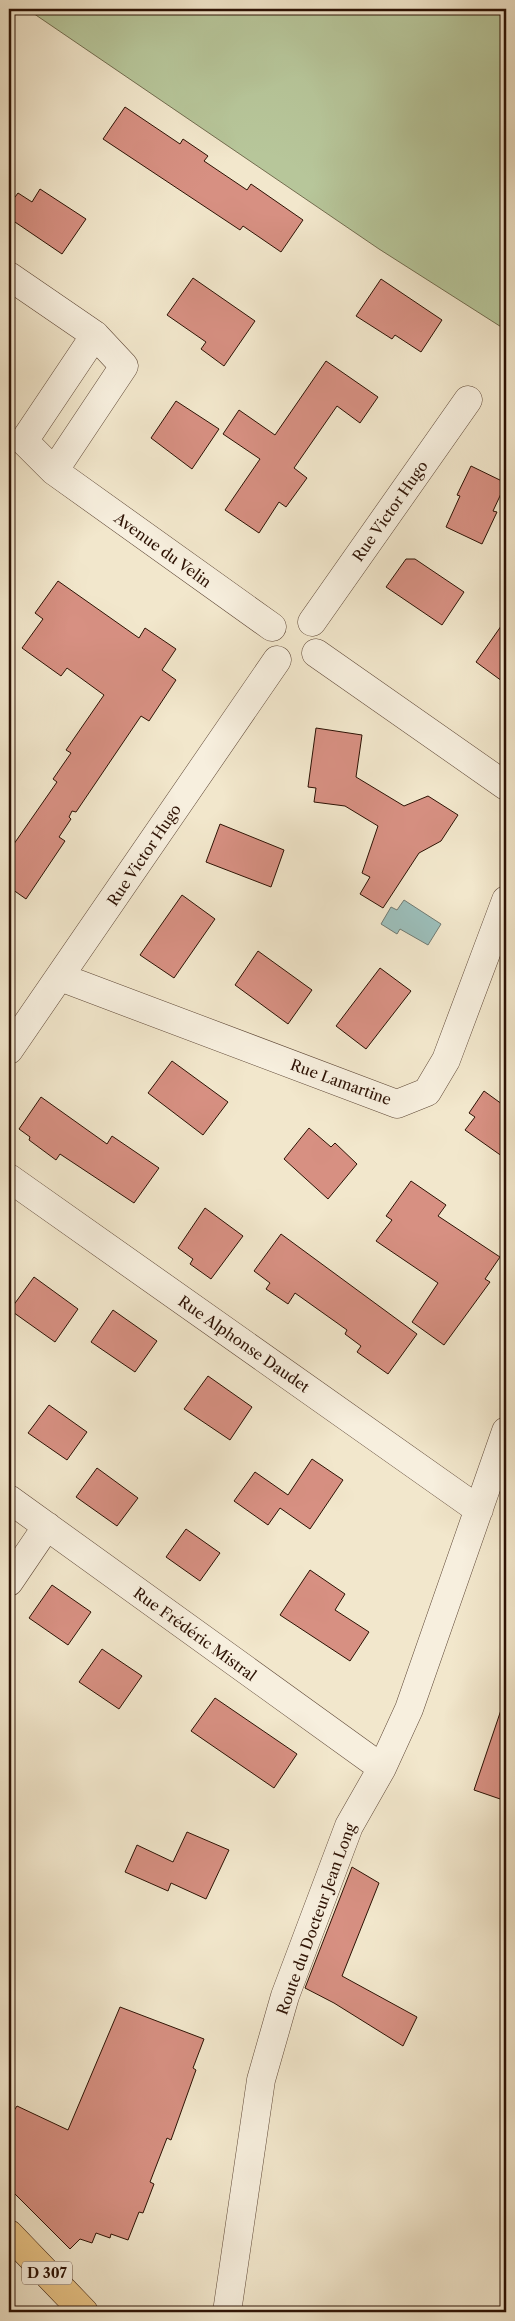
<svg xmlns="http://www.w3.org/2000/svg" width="515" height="2321" font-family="'Libre Caslon Text',serif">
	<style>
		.green { fill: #b7c69a; stroke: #726c4f }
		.water { fill: #9cbfbb; stroke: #707a72 }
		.building { fill: #d79082; stroke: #2d1204 }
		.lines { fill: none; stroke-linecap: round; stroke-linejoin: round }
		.street-casing { stroke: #5e4736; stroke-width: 29 }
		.primary-casing { stroke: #2d1204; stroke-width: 29 }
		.street { stroke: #f7efde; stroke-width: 28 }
		.primary { stroke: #e9c486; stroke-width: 28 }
		.labels { text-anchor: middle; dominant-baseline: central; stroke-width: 4; stroke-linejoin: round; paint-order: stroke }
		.shield { fill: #f7efde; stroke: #6a5445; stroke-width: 1 }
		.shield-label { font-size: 14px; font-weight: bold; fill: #2d1204 }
		.street-label { font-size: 15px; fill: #2d1204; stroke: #f7efde }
	</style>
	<rect width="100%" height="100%" fill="#f2e7cc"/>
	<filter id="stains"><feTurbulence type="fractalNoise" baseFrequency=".004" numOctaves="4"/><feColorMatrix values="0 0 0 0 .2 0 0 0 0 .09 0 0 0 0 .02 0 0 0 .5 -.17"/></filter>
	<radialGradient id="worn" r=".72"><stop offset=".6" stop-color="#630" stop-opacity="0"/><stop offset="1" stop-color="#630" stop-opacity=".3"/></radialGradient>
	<!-- green -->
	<path class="green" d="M 27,9 L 506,9 L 506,330 L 379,249 Z"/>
	<!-- water -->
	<path class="water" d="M 404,900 L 441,924 L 428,945 L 400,929 L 397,934 L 381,924 L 391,907 L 397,910 Z"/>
	<!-- building -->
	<path class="building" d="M 125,107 L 180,144 L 183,139 L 208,156 L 204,161 L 247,190 L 251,184 L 303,220 L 281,252 L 243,226 L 240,230 L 103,139 Z
		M 40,189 L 86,219 L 62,254 L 9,218 L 9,205 L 18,193 L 32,202 Z
		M 193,278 L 255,321 L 224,366 L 201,349 L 206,342 L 167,315 Z
		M 381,279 L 442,320 L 421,352 L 395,335 L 392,339 L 356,316 Z
		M 326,361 L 378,397 L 360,423 L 337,406 L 294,468 L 307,478 L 286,507 L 279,502 L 259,533 L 225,510 L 260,459 L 223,434 L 239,410 L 275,435 Z
		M 176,401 L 219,429 L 192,469 L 151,438 Z
		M 471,466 L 506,483 L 493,511 L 497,512 L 482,544 L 446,527 L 460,496 L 457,495 Z
		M 406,559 L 415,559 L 464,592 L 442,625 L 386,587 Z
		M 58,581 L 139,638 L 145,628 L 176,649 L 162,670 L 176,680 L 149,721 L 141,716 L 76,812 L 72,811 L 69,817 L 71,819 L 59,837 L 65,841 L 26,899 L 9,887 L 9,851 L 57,782 L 53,779 L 71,753 L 66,750 L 104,695 L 67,668 L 61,676 L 22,648 L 43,619 L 35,613 Z
		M 506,619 L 506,684 L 476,662 Z
		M 316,728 L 362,735 L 356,777 L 404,806 L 428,796 L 458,815 L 441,841 L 419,853 L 383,908 L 360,894 L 370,877 L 362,873 L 378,826 L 345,806 L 314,802 L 316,788 L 308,787 Z
		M 220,824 L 284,850 L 271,887 L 206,862 Z
		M 182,895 L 215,919 L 174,978 L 140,955 Z
		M 258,951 L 312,990 L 288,1024 L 235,985 Z
		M 380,968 L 411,991 L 366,1049 L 336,1026 Z
		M 172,1061 L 228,1102 L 203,1135 L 148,1093 Z
		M 484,1091 L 506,1107 L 506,1159 L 465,1130 L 475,1117 L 469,1113 Z
		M 41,1097 L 107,1144 L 112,1136 L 159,1168 L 134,1203 L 60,1154 L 56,1160 L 29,1140 L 30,1137 L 19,1129 Z
		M 309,1128 L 331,1147 L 335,1143 L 357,1164 L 328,1199 L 284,1159 Z
		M 411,1181 L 446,1205 L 438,1216 L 500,1257 L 485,1279 L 490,1282 L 444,1345 L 412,1322 L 438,1283 L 376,1241 L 392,1220 L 386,1216 Z
		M 205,1208 L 243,1236 L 211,1279 L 190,1264 L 193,1259 L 178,1248 Z
		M 281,1234 L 417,1334 L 388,1374 L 357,1352 L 361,1346 L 345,1334 L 347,1330 L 295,1293 L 288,1304 L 266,1289 L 270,1283 L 254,1271 Z
		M 34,1277 L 78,1309 L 55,1342 L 10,1310 Z
		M 113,1310 L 157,1341 L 135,1372 L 91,1342 Z
		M 208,1376 L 252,1407 L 230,1440 L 184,1409 Z
		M 49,1405 L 87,1432 L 67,1460 L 28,1433 Z
		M 312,1459 L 343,1480 L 310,1529 L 280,1508 L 268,1525 L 234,1501 L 255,1472 L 288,1495 Z
		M 97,1468 L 138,1498 L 117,1526 L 76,1497 Z
		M 186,1529 L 220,1553 L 200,1581 L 166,1557 Z
		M 310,1570 L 345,1594 L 335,1610 L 369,1632 L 350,1661 L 280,1615 Z
		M 52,1585 L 91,1612 L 68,1645 L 29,1618 Z
		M 102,1649 L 142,1676 L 119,1709 L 79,1682 Z
		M 215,1698 L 297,1754 L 274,1788 L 191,1731 Z
		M 502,1707 L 506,1707 L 506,1801 L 474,1790 Z
		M 187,1832 L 229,1850 L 206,1899 L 171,1883 L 168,1891 L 125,1872 L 137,1845 L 173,1862 Z
		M 352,1867 L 379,1883 L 342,1976 L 417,2017 L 403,2046 L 334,2003 L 305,1988 Z
		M 120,2007 L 204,2039 L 193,2068 L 196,2070 L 171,2140 L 167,2138 L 150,2182 L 154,2184 L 143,2213 L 139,2212 L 128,2240 L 111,2234 L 110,2238 L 96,2233 L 92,2243 L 80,2239 L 70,2249 L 9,2188 L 9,2118 L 17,2106 L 68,2130 Z"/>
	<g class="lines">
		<defs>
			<path id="street" d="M 9,276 L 95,335 L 124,366 L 54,471
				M 95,335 L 24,441 L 54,471 L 272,627
				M 312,622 L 468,400
				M 316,653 L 506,786
				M 60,977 L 397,1104 L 427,1092 L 446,1060 L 506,900
				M 9,1050 L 277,660
				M 9,1178 L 479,1510
				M 9,1499 L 382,1768
				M 9,1582 L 47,1526
				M 227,2312 L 261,2080 L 285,1996 L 349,1826 L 382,1768 L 409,1709 L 506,1431"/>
			<path id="primary" d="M 9,2234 L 84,2312"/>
		</defs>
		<!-- street casing -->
		<use href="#street" class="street-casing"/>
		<!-- primary casing -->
		<use href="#primary" class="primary-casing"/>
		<!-- street -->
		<use href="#street" class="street"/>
		<!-- primary -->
		<use href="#primary" class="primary"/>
	</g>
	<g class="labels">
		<!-- shield labels -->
		<rect class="shield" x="22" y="2261.5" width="50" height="23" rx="4"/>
		<g class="shield-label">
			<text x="47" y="2273">D 307</text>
		</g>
		<!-- street labels -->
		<g class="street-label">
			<text transform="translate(390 511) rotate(-55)">Rue Victor Hugo</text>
			<text transform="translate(163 550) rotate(36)">Avenue du Velin</text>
			<text transform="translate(144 855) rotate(-56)">Rue Victor Hugo</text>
			<text transform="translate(341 1082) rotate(20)">Rue Lamartine</text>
			<text transform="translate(244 1344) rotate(35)">Rue Alphonse Daudet</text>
			<text transform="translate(195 1634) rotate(36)">Rue Frédéric Mistral</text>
			<text transform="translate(316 1919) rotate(-70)">Route du Docteur Jean Long</text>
		</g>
	</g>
	<!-- margin -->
	<rect width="515" height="2321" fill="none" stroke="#f2e7cc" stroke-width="30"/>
	<rect x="10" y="10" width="495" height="2301" fill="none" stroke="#2d1204" stroke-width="2.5"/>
	<rect x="15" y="15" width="485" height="2291" fill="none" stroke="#2d1204"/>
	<rect width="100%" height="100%" filter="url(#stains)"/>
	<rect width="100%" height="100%" fill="url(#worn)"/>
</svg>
